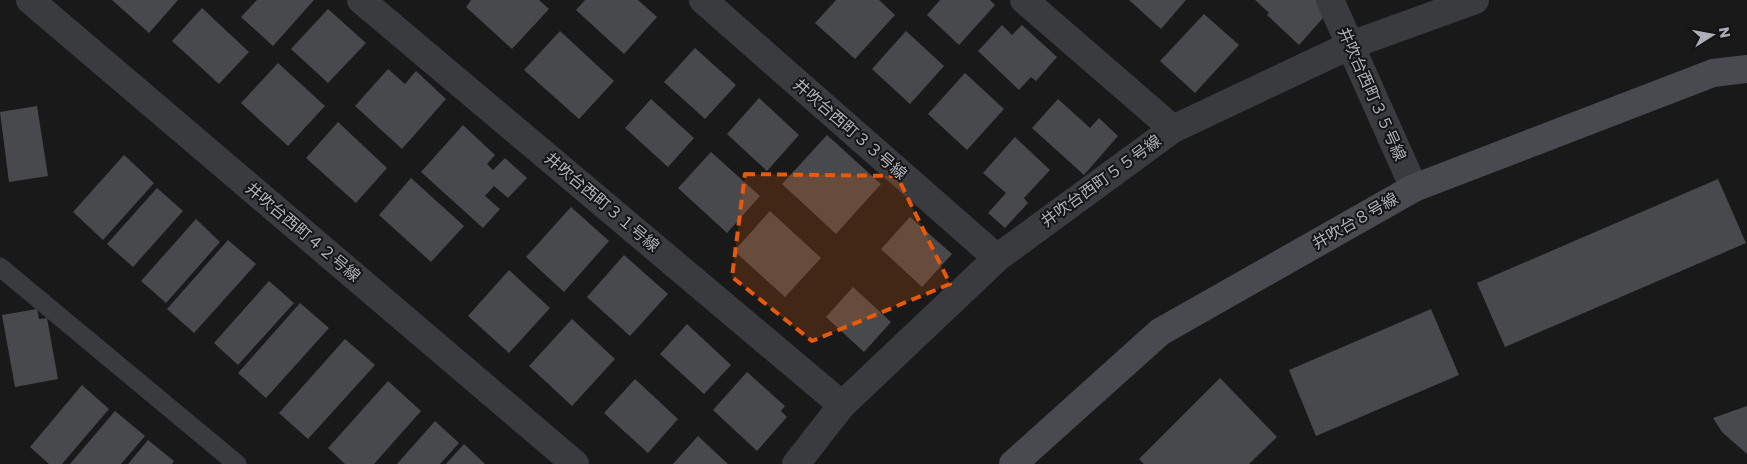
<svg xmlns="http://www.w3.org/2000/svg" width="1747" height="464" font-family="Poppins,'Noto Sans JP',sans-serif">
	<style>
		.building { fill: #48494c }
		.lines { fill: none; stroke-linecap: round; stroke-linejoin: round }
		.lane { stroke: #3a3b3f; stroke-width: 19 }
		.street { stroke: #3a3b3f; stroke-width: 28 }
		.secondary { stroke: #484a4f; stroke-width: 28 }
		.marked { fill: #e8590c; fill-opacity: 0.2; stroke: #e8590c; stroke-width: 4; stroke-dasharray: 10 6; stroke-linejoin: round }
		.labels { text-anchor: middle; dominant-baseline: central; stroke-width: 4; stroke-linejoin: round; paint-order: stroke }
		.street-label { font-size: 16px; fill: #adb0b8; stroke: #141415 }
	</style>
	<rect width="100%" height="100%" fill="#19191a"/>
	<!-- building -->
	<path class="building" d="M 112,0 L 178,0 L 149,33 Z
		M 257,0 L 314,0 L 273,46 L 241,17 Z
		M 471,0 L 539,0 L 549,9 L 512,49 L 466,7 Z
		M 585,0 L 638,0 L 657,17 L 624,54 L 576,10 Z
		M 836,0 L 879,0 L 895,15 L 855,59 L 815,23 Z
		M 940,0 L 990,0 L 995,5 L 959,45 L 927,15 Z
		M 1129,0 L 1186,0 L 1161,29 Z
		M 1255,0 L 1319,0 L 1330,10 L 1299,45 L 1267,15 L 1269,13 Z
		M 202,8 L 249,52 L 219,84 L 172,41 Z
		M 328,9 L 366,43 L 328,83 L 291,49 Z
		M 1204,14 L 1239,45 L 1195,93 L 1160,61 Z
		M 1002,25 L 1012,35 L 1022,25 L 1057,57 L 1036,81 L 1031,77 L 1019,90 L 978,51 Z
		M 560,31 L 614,81 L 579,119 L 524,70 Z
		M 906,31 L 944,66 L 910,104 L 872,69 Z
		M 695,48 L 736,85 L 705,119 L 664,82 Z
		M 278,63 L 325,106 L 288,146 L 241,103 Z
		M 388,69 L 405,84 L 416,71 L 446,99 L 402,149 L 355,106 Z
		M 965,73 L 1004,109 L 967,150 L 928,114 Z
		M 759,98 L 799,135 L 767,171 L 727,134 Z
		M 651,99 L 694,138 L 668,167 L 625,128 Z
		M 1058,99 L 1090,128 L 1099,118 L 1118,136 L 1084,175 L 1032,128 Z
		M 37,106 L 48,176 L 9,182 L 0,112 Z
		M 338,122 L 387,168 L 356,203 L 306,158 Z
		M 463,125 L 495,155 L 487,164 L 493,170 L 505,158 L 527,178 L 508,198 L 494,186 L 485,196 L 500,209 L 483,228 L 421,172 Z
		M 827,135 L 881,184 L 836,234 L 782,184 Z
		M 1015,137 L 1050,170 L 1024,198 L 1028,203 L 1005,228 L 988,213 L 1006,193 L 983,173 Z
		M 711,152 L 760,196 L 727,233 L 678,188 Z
		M 124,155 L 154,183 L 103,240 L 73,212 Z
		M 411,178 L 464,226 L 431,262 L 379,215 Z
		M 1718,179 L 1746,243 L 1505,347 L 1477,283 Z
		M 157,188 L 183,211 L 133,267 L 107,244 Z
		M 571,207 L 609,241 L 564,292 L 526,257 Z
		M 770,211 L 821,258 L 785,297 L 734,251 Z
		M 910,217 L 952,254 L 922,287 L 881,249 Z
		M 196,219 L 220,242 L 166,303 L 141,281 Z
		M 228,240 L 256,264 L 194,333 L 167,309 Z
		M 624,255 L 668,294 L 630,336 L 587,297 Z
		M 509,270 L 550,308 L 509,353 L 468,316 Z
		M 269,281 L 294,303 L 238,365 L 214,343 Z
		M 853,287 L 891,322 L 864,352 L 826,317 Z
		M 300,303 L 329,328 L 266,398 L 238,373 Z
		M 37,309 L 39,319 L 47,318 L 58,379 L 15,387 L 2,315 Z
		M 1431,309 L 1459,375 L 1316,436 L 1289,370 Z
		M 572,319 L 615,359 L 572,406 L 529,366 Z
		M 687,324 L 731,365 L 704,394 L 660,354 Z
		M 345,339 L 375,365 L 308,439 L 279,413 Z
		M 747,372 L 785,406 L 781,411 L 787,417 L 757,451 L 713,410 Z
		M 1220,378 L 1277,437 L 1249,464 L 1144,464 L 1139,459 Z
		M 635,379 L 678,419 L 648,453 L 604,413 Z
		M 388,381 L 421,411 L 374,464 L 345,464 L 328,448 Z
		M 82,385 L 109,409 L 62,464 L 49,464 L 30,447 Z
		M 1747,406 L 1747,454 L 1722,432 L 1713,418 Z
		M 115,411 L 145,436 L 121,464 L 70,464 Z
		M 435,421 L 459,443 L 440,464 L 397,464 Z
		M 698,436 L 728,464 L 673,464 Z
		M 148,440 L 174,461 L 172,464 L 128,464 Z
		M 464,444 L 485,464 L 446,464 Z"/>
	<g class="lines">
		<!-- lane -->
		<path class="lane" d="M 0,267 L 237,464"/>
		<!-- street -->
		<path class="street" d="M 30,0 L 575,464
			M 361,0 L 842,405
			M 703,0 L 997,258
			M 1024,0 L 1173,129
			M 1330,0 L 1414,188
			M 796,464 L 842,405 L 997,258 L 1173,129 L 1351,45 L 1475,0"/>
		<!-- secondary -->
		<path class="secondary" d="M 1013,464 L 1160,332 L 1414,188 L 1713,73 L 1747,69"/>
	</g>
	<!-- marked area -->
	<path class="marked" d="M 745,174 L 897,176 L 950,284 L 812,341 L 732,277 Z"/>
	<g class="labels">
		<!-- street labels -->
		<g class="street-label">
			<text transform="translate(1372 94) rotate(66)">井吹台西町３５号線</text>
			<text transform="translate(850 129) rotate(41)">井吹台西町３３号線</text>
			<text transform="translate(1101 181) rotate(-36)">井吹台西町５５号線</text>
			<text transform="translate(602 202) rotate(40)">井吹台西町３１号線</text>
			<text transform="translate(1355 221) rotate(-30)">井吹台８号線</text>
			<text transform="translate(303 232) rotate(40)">井吹台西町４２号線</text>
		</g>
	</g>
	<!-- north arrow -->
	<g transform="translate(1712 35) rotate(79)" stroke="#141415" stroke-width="4" paint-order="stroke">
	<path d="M0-4L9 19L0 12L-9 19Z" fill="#adb0b8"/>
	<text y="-8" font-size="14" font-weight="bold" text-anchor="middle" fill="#adb0b8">N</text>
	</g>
</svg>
